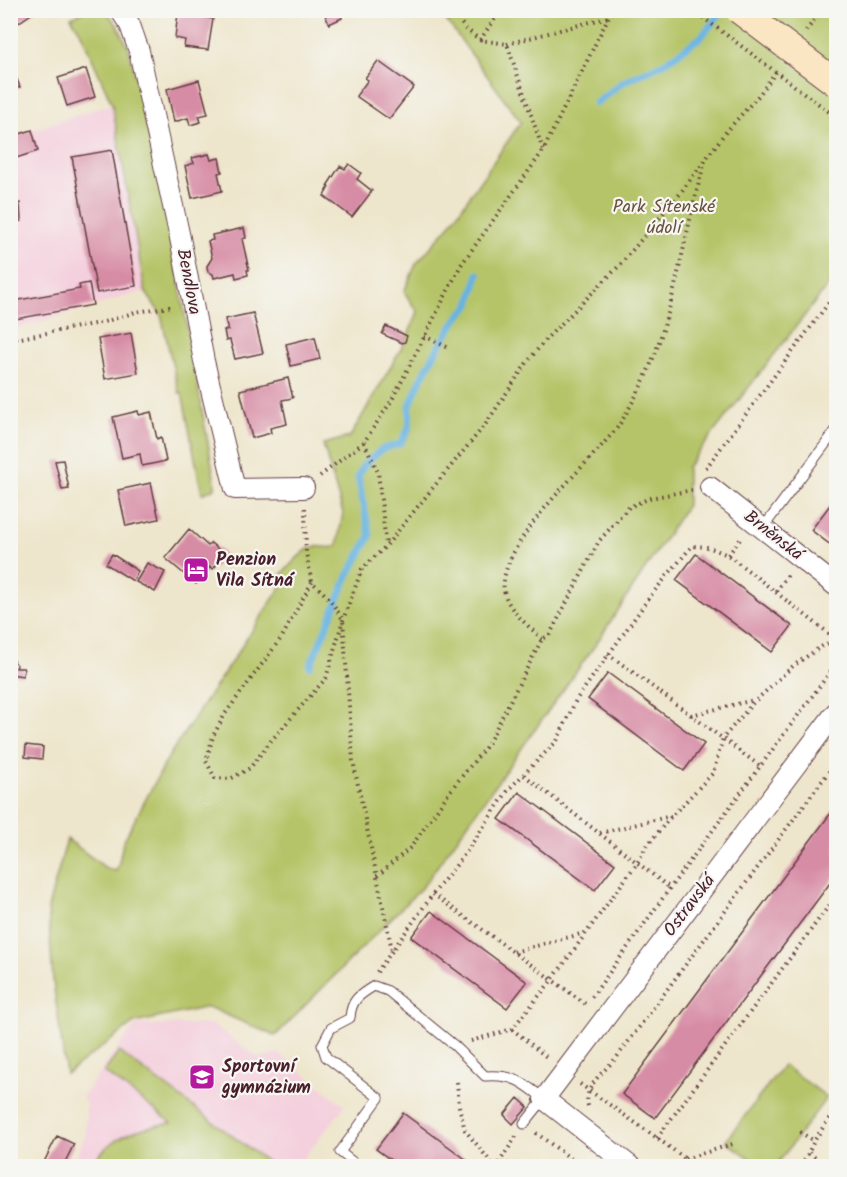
<svg xmlns="http://www.w3.org/2000/svg" width="847" height="1177" font-family="Kalam,sans-serif">
	<style>
		.built { fill: #f4cfdd }
		.green { fill: #b5c467; stroke: #807249; stroke-width: 1.5 }
		.lines { fill: none; stroke-linecap: round; stroke-linejoin: round }
		.stream { stroke: #67b3e0; stroke-width: 7 }
		.building { fill: #d78ca5 }
		.lane-casing { stroke: #633d43; stroke-width: 11 }
		.street-casing { stroke: #633d43; stroke-width: 22 }
		.path { stroke: #633d43; stroke-width: 4; stroke-dasharray: 1.5 4.5; stroke-linecap: butt }
		.lane { stroke: #fff; stroke-width: 9 }
		.street { stroke: #fff; stroke-width: 20 }
		.secondary-bridge-casing { stroke: #633d43; stroke-width: 29; stroke-linecap: butt }
		.path-bridge { stroke: #633d43; stroke-width: 4; stroke-dasharray: 1.5 4.5; stroke-linecap: butt }
		.secondary-bridge { stroke: #fbe6c4; stroke-width: 27 }
		.labels { text-anchor: middle; dominant-baseline: central; stroke-width: 4.5; stroke-linejoin: round; paint-order: stroke }
		.park-label { font-size: 18px; fill: #6a513d; stroke: #f6f6f2 }
		.street-label { font-size: 18px; fill: #4a1f2b; stroke: #f6f6f2 }
		.poi-label { font-size: 18px; font-weight: bold; fill: #4a1f2b; stroke: #f6f6f2; text-anchor: start }
	</style>
	<rect width="100%" height="100%" fill="#f6f6f2"/>
	<filter id="ink" filterUnits="userSpaceOnUse"><feTurbulence type="fractalNoise" baseFrequency=".0167" numOctaves="2"/><feDisplacementMap in="SourceGraphic" scale="12" xChannelSelector="R" yChannelSelector="G"/><feConvolveMatrix kernelMatrix="1 2 1 2 8 2 1 2 1" color-interpolation-filters="sRGB"/></filter>
	<filter id="wash" filterUnits="userSpaceOnUse"><feTurbulence type="fractalNoise" baseFrequency=".008" numOctaves="4" result="noise"/><feDisplacementMap in="SourceGraphic" scale="24" xChannelSelector="R" yChannelSelector="G"/><feGaussianBlur stdDeviation="1.35" result="paint"/><feColorMatrix in="noise" values="0 0 0 0 0 0 0 0 0 0 0 0 0 0 0 0 0 1.4 0 .05"/><feComposite in="paint" operator="in"/></filter>
	<g filter="url(#wash)">
		<rect width="100%" height="100%" fill="#eee6cc"/>
		<!-- built -->
		<path class="built" d="M 112,104 L 145,291 L 12,330 L 10,324 L 10,137 Z
			M 212,1024 L 258,1058 L 278,1053 L 345,1106 L 302,1160 L 310,1166 L 71,1166 L 86,1134 L 86,1105 L 82,1097 L 135,1025 Z"/>
		<!-- green -->
		<path class="green" d="M 443,10 L 836,11 L 836,275 L 687,467 L 687,505 L 596,644 L 424,885 L 275,1036 L 208,1007 L 134,1023 L 66,1074 L 53,981 L 48,908 L 67,839 L 106,868 L 116,871 L 119,863 L 123,842 L 169,756 L 285,581 L 280,576 C 288,568 302,550 313,547 C 321,545 329,550 337,546 L 343,513 L 323,444 L 350,437 L 405,342 L 418,312 L 404,292 L 416,264 L 449,226 L 521,122 L 441,13 Z
			M 85,11 L 106,11 L 118,26 L 129,49 L 169,226 L 215,482 L 215,488 L 202,494 L 182,393 L 179,393 L 161,315 L 145,291 L 112,104 L 80,31 L 71,17 Z
			M 119,1052 L 273,1166 L 90,1166 C 111,1136 137,1127 172,1123 L 104,1072 Z
			M 783,1065 L 827,1097 L 776,1166 L 761,1166 L 726,1141 Z"/>
		<g class="lines">
			<!-- stream -->
			<path class="stream" d="M 596,103 L 623,82 L 666,62 L 701,37 L 723,10
				M 310,666 L 348,576 L 370,536 L 358,477 L 363,466 L 382,449 L 400,444 L 409,428 L 410,405 L 421,379 L 438,348 L 458,317 L 470,305 L 478,274"/>
		</g>
		<g id="blocks">
			<!-- building -->
			<path class="building" d="M 15,10 L 37,10 L 18,23 L 11,13 Z
				M 323,10 L 343,10 L 340,13 L 342,18 L 329,24 Z
				M 178,13 L 213,19 L 208,50 L 184,47 L 185,40 L 175,38 Z
				M 10,61 L 20,87 L 10,90 Z
				M 378,61 L 414,87 L 389,119 L 356,96 L 368,80 L 365,78 Z
				M 86,69 L 95,97 L 67,106 L 58,78 Z
				M 199,80 L 208,114 L 199,116 L 201,122 L 190,125 L 188,118 L 174,122 L 167,89 Z
				M 32,130 L 38,151 L 10,160 L 10,137 Z
				M 112,150 L 136,286 L 97,293 L 72,157 Z
				M 209,154 L 211,160 L 219,158 L 222,172 L 218,173 L 222,191 L 192,198 L 185,166 L 194,163 L 192,158 Z
				M 349,164 L 361,173 L 357,179 L 372,191 L 352,217 L 324,196 L 329,187 L 327,186 L 340,166 L 345,169 Z
				M 20,203 L 21,221 L 10,222 L 10,204 Z
				M 244,228 L 246,238 L 242,239 L 249,270 L 247,270 L 248,275 L 236,278 L 235,273 L 214,278 L 213,274 L 208,272 L 207,266 L 212,258 L 208,241 L 213,240 L 212,235 Z
				M 89,283 L 93,305 L 16,319 L 13,301 L 80,289 L 79,285 Z
				M 253,313 L 263,353 L 235,359 L 230,340 L 226,341 L 224,330 L 228,330 L 225,319 Z
				M 386,326 L 407,336 L 405,342 L 402,343 L 382,334 Z
				M 131,333 L 138,373 L 105,379 L 98,339 Z
				M 315,337 L 320,359 L 291,366 L 286,344 Z
				M 288,378 L 293,398 L 282,400 L 287,424 L 270,428 L 271,433 L 252,438 L 240,390 Z
				M 138,411 L 139,415 L 151,412 L 157,439 L 161,437 L 166,461 L 142,466 L 140,454 L 122,458 L 113,417 Z
				M 63,460 L 69,489 L 62,490 L 55,461 Z
				M 151,483 L 159,519 L 126,526 L 118,490 Z
				M 836,497 L 836,549 L 811,530 Z
				M 189,529 L 208,546 L 211,543 L 225,555 L 213,569 L 210,567 L 196,584 L 165,558 Z
				M 112,554 L 138,571 L 133,581 L 106,564 Z
				M 696,554 L 792,626 L 772,652 L 676,580 Z
				M 147,563 L 165,572 L 155,592 L 136,582 Z
				M 10,657 L 17,665 L 16,668 L 24,668 L 23,676 L 10,674 Z
				M 608,673 L 704,744 L 684,771 L 588,699 Z
				M 26,745 L 43,747 L 42,759 L 25,757 Z
				M 519,792 L 615,864 L 595,890 L 499,819 Z
				M 836,806 L 836,875 L 655,1118 L 622,1094 Z
				M 431,911 L 527,982 L 507,1008 L 411,937 Z
				M 518,1098 L 528,1107 L 513,1124 L 504,1115 Z
				M 403,1113 L 475,1166 L 399,1166 L 376,1149 Z
				M 57,1136 L 74,1144 L 63,1166 L 42,1166 Z"/>
		</g>
	</g>
	<g filter="url(#ink)">
		<use href="#blocks" fill-opacity="0" stroke="#633d43" stroke-width="1.5"/>
		<g class="lines">
			<defs>
				<path id="lane" d="M 763,528 L 836,430
					M 358,1166 L 340,1152 L 379,1098 L 326,1057 L 322,1045 L 331,1028 L 350,1018 C 351,1000 359,995 374,986 L 388,991 L 455,1046 L 485,1076 C 513,1074 523,1082 544,1099 L 524,1124"/>
				<path id="street" d="M 120,10 L 130,25 L 139,51 L 180,238 L 204,361 L 235,489 L 304,488
					M 710,487 L 836,586
					M 630,1166 L 544,1099 L 836,712"/>
			</defs>
			<!-- lane casing -->
			<use href="#lane" class="lane-casing"/>
			<!-- street casing -->
			<use href="#street" class="street-casing"/>
			<!-- path -->
			<path class="path" d="M 450,10 L 466,29 L 480,40 L 507,44 L 543,150
				M 806,31 L 822,10
				M 480,40 L 501,10
				M 507,44 L 609,17
				M 424,336 L 449,348
				M 10,340 L 104,322 L 136,312 L 169,307 L 174,309
				M 364,442 L 378,472 L 386,545
				M 706,468 L 836,293
				M 320,476 L 364,442 L 392,400 L 461,265 L 543,151 L 609,16 L 614,10
				M 305,508 L 306,553 L 312,582 L 330,599 L 343,620 L 353,761 L 392,950
				M 728,555 L 742,537
				M 312,582 L 282,637 L 225,714 L 213,736 L 206,761 L 215,778 L 230,779 L 250,768 L 270,742 L 326,678 L 343,620 L 362,569 L 386,546 L 436,484 L 485,425 L 526,364 L 545,340 L 619,266 L 679,195 L 725,133 L 759,95 L 778,69
				M 776,591 L 790,572
				M 542,639 C 526,623 500,605 504,580 C 510,533 586,466 617,428 C 623,420 628,410 633,401 C 675,327 681,239 706,158
				M 608,654 L 760,766
				M 691,715 L 754,700
				M 524,775 L 670,888
				M 600,833 L 671,816
				M 377,876 L 411,847 L 450,791 L 488,744 L 542,639 L 549,636 L 599,541 L 629,507 L 650,498 L 692,490
				M 433,894 L 587,1005
				M 514,952 L 588,932
				M 377,972 L 433,894 L 465,854 L 509,789 L 557,741 L 576,700 L 652,594 L 692,546 L 708,547 L 728,555 L 836,639
				M 592,997 L 670,888 L 836,664
				M 512,1029 L 549,1059
				M 471,1041 L 512,1029 L 552,980 L 637,863 L 646,847 L 669,819 L 713,773 L 723,738 L 753,703 L 793,666 L 819,648 L 836,639
				M 457,1082 L 459,1106 L 465,1130 L 494,1166
				M 580,1084 L 657,1138 L 695,1166
				M 588,1106 C 583,1086 605,1071 617,1057 L 836,762
				M 800,1132 L 814,1141
				M 536,1133 L 581,1166
				M 657,1138 L 836,896
				M 809,1153 L 826,1166
				M 685,1159 L 736,1143
				M 499,1163 L 517,1135
				M 497,1166 L 499,1163 L 562,1166
				M 802,1166 L 814,1141 L 836,1108"/>
			<!-- lane -->
			<use href="#lane" class="lane"/>
			<!-- street -->
			<use href="#street" class="street"/>
			<defs>
				<path id="secondary-bridge" d="M 739,10 L 836,83"/>
			</defs>
			<!-- secondary-bridge casing -->
			<use href="#secondary-bridge" class="secondary-bridge-casing"/>
			<!-- path-bridge -->
			<path class="path-bridge" d="M 693,10 L 836,117"/>
			<!-- secondary-bridge -->
			<use href="#secondary-bridge" class="secondary-bridge"/>
		</g>
	</g>
	<!-- icons -->
	<defs>
		<symbol id="hotel-square" viewBox="-11 -11 22 22"><rect x="-9" y="-9" width="18" height="18" rx="4" fill="#b5179e" stroke="#f6f6f2"/><path d="M-6-4.5h1.5V1H6V5H4.5V3h-9V5H-6ZM-4 0a1.8 1.8 0 1 1 3.6 0ZM.5 0V-2.5h3Q6-2.5 6 0Z" fill="#fff"/></symbol>
		<symbol id="school-square" viewBox="-11 -11 22 22"><rect x="-9" y="-9" width="18" height="18" rx="4" fill="#b5179e" stroke="#f6f6f2"/><path d="M0-5L7-2L0 1L-7-2ZM-4 1L0 2.5L4 1V4Q0 6-4 4Z" fill="#fff"/></symbol>
	</defs>
	<g fill-rule="evenodd">
		<use href="#hotel-square" x="181" y="555" width="30" height="30"/>
		<use href="#school-square" x="187" y="1062" width="30" height="30"/>
	</g>
	<g class="labels">
		<!-- park labels -->
		<g class="park-label">
			<text x="664" y="207">Park Sítenské<tspan x="664" dy="21">údolí</tspan></text>
		</g>
		<!-- street labels -->
		<g class="street-label">
			<text transform="translate(188 282) rotate(79)">Bendlova</text>
			<text transform="translate(773 536) rotate(38)">Brněnská</text>
			<text transform="translate(690 906) rotate(-53)">Ostravská</text>
		</g>
		<!-- poi labels -->
		<g class="poi-label">
			<text x="216" y="560">Penzion<tspan x="216" dy="21">Vila Sítná</tspan></text>
			<text x="222" y="1067">Sportovní<tspan x="222" dy="21">gymnázium</tspan></text>
		</g>
	</g>
	<!-- margin -->
	<rect width="847" height="1177" fill="none" stroke="#f6f6f2" stroke-width="36"/>
</svg>
